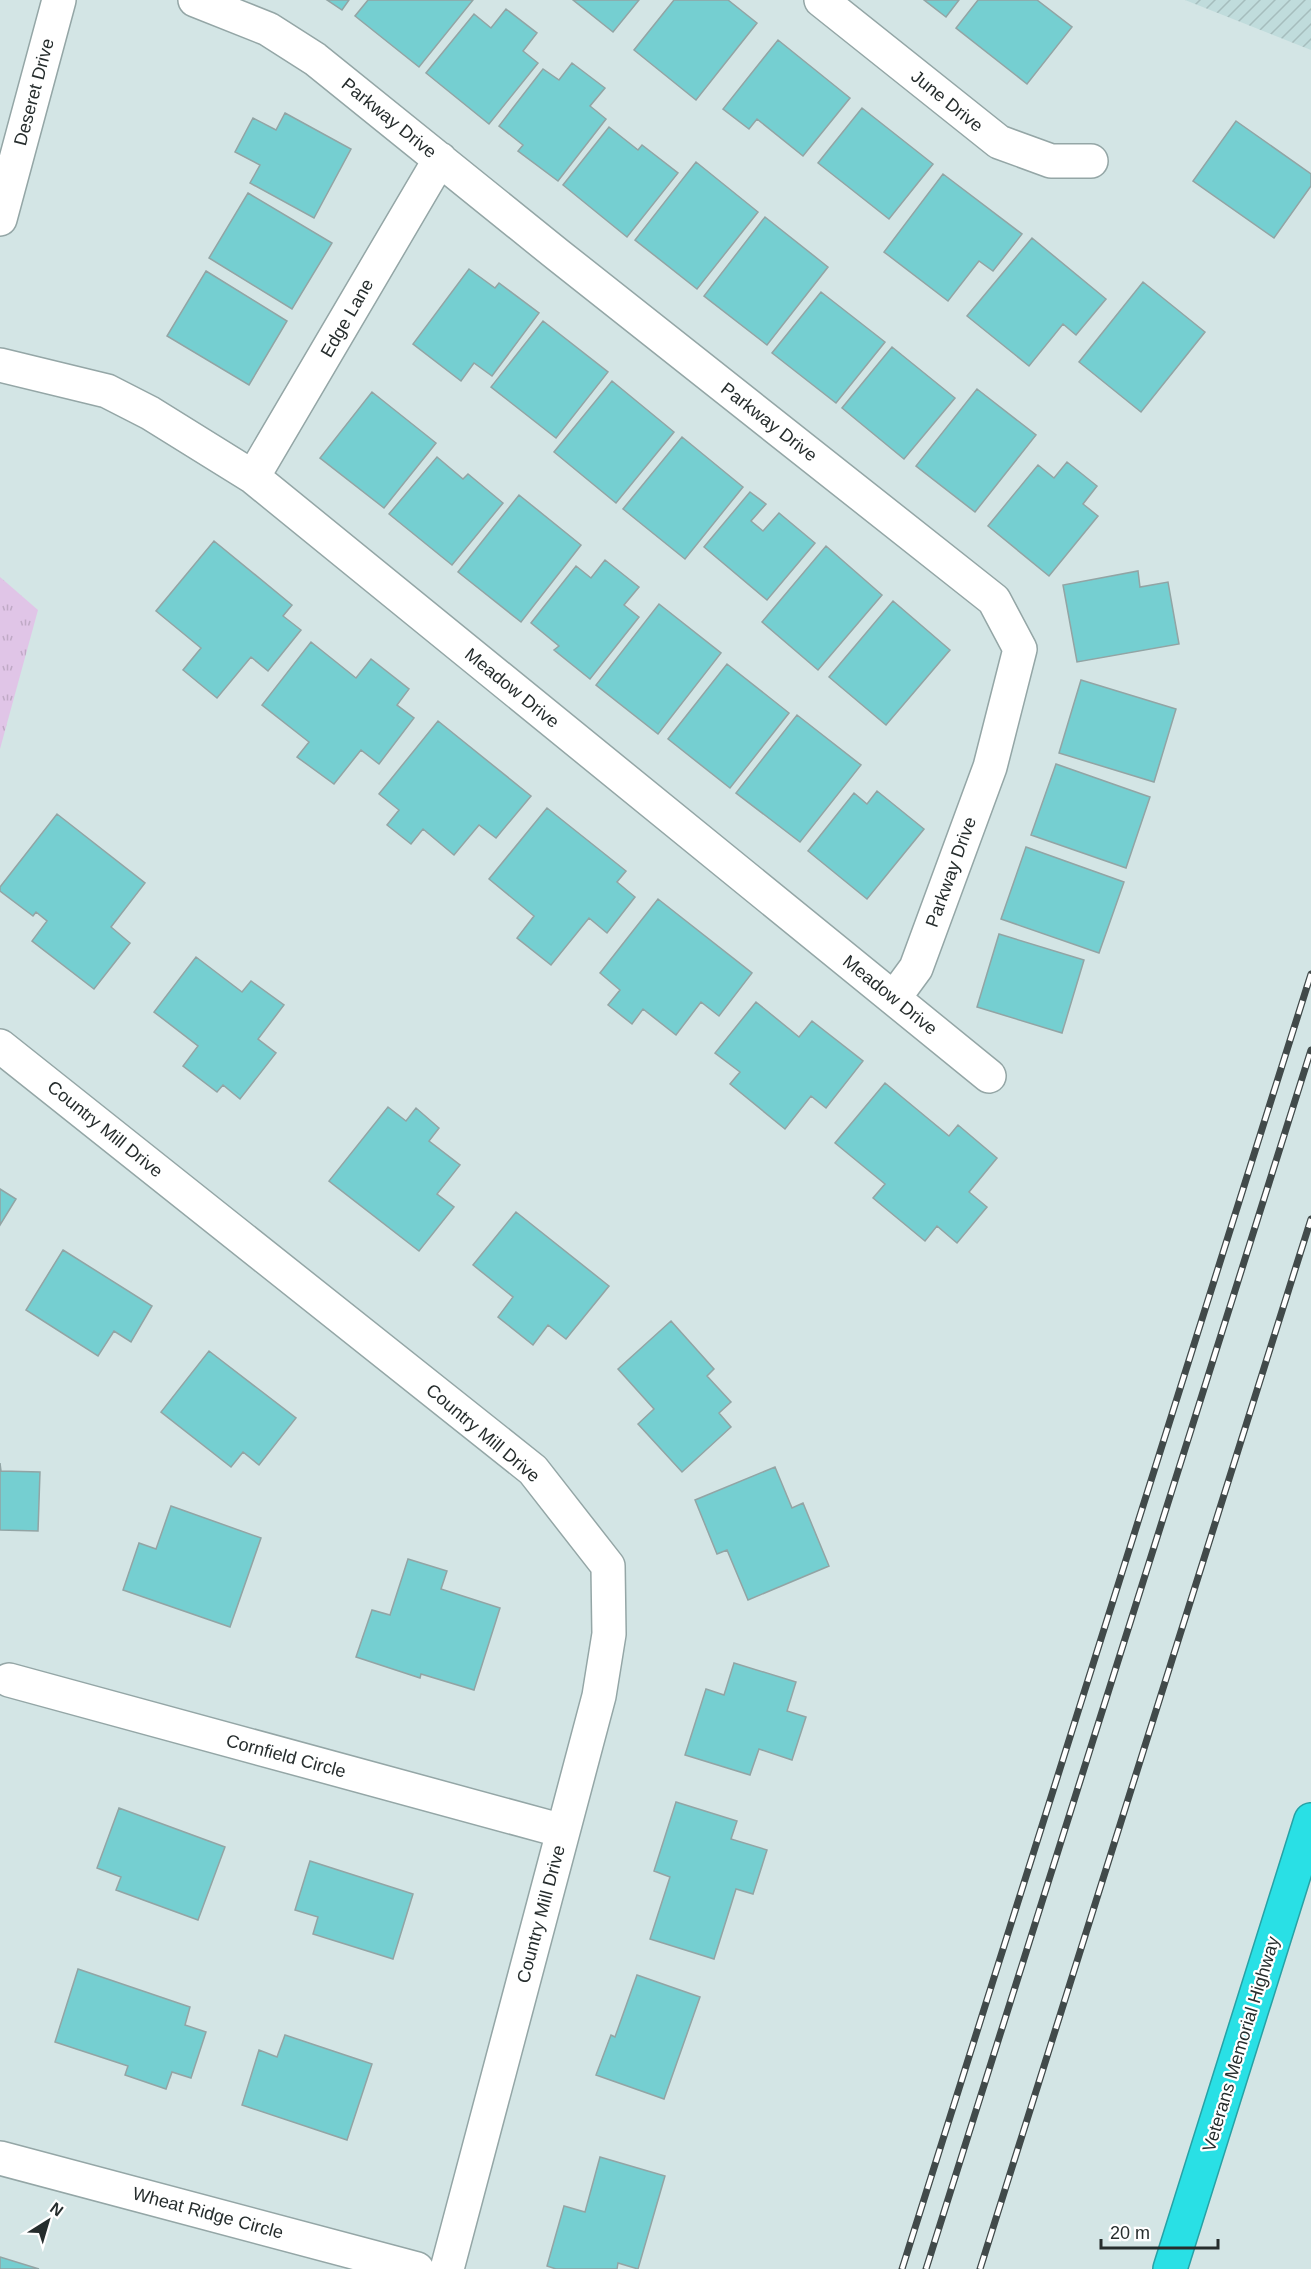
<svg xmlns="http://www.w3.org/2000/svg" width="1311" height="2269" font-family="Arial,sans-serif">
	<style>
		.industrial { fill: url(#industrial-furrows) }
		.park { fill: url(#park-tufts) }
		.building { fill: #75cfd1; stroke: #92a4a4; stroke-width: 1.5 }
		.lines { fill: none; stroke-linecap: round; stroke-linejoin: round }
		.minor-casing { stroke: #94a6a6; stroke-width: 36 }
		.highway-casing { stroke: #28a1a5; stroke-width: 36 }
		.minor { stroke: #fff; stroke-width: 33 }
		.highway { stroke: #29e0e5; stroke-width: 33 }
		.rail-casing { stroke: #414a4a; stroke-width: 7 }
		.rail { stroke: #fff; stroke-width: 4.5; stroke-dasharray: 14; stroke-linecap: butt }
		.labels { text-anchor: middle; dominant-baseline: central; stroke-width: 4.5; stroke-linejoin: round; paint-order: stroke }
		.street-label { font-size: 18px; fill: #262d2d; stroke: #fff }
	</style>
	<defs>
		<pattern id="industrial-furrows" width="10" height="10" patternUnits="userSpaceOnUse" patternTransform="scale(1.5)"><rect width="10" height="10" fill="#c0dcdc"/><path d="M-1 1l2-2M0 10L10 0M9 11l2-2" fill="none" stroke="#a5bdbd"/></pattern>
		<pattern id="park-tufts" width="24" height="20" patternUnits="userSpaceOnUse" patternTransform="scale(1.5)"><rect width="24" height="20" fill="#e0c5e7"/><path d="M3 7l-1-3M5 7V3M7 7l1-3M15 17l-1-3M17 17v-4M19 17l1-3" fill="none" stroke="#c0aac6"/></pattern>
	</defs>
	<rect width="100%" height="100%" fill="#d3e5e5"/>
	<!-- industrial -->
	<path class="industrial" d="M 1185,0 L 1311,0 L 1311,50 Z"/>
	<!-- park -->
	<path class="park" d="M 0,577 L 38,610 L 0,749 Z"/>
	<!-- building -->
	<path class="building" d="M 327,0 L 349,0 L 342,10 Z
		M 368,0 L 473,0 L 419,67 L 355,16 Z
		M 573,0 L 639,0 L 613,32 Z
		M 674,0 L 728,0 L 757,23 L 696,100 L 634,50 Z
		M 924,0 L 959,0 L 946,17 Z
		M 978,0 L 1037,0 L 1072,27 L 1027,84 L 956,28 Z
		M 506,9 L 537,33 L 523,51 L 538,63 L 489,124 L 426,73 L 474,14 L 491,28 Z
		M 778,40 L 850,98 L 803,156 L 757,119 L 749,129 L 723,109 Z
		M 572,63 L 605,88 L 590,106 L 606,119 L 558,181 L 518,151 L 523,145 L 499,126 L 543,69 L 559,80 Z
		M 862,108 L 933,164 L 889,219 L 818,163 Z
		M 285,113 L 351,149 L 314,218 L 250,183 L 260,165 L 235,152 L 253,118 L 276,130 Z
		M 1236,121 L 1311,174 L 1311,186 L 1274,238 L 1193,181 Z
		M 609,127 L 638,150 L 642,145 L 678,173 L 627,237 L 563,185 Z
		M 696,162 L 758,212 L 697,289 L 635,240 Z
		M 943,174 L 1022,234 L 993,271 L 979,261 L 948,301 L 884,252 Z
		M 248,193 L 332,243 L 292,309 L 209,258 Z
		M 765,217 L 828,267 L 767,345 L 704,296 Z
		M 1032,238 L 1106,299 L 1076,335 L 1063,324 L 1029,366 L 967,316 Z
		M 469,269 L 495,288 L 499,283 L 539,313 L 492,376 L 474,363 L 461,381 L 413,344 Z
		M 206,271 L 287,321 L 249,385 L 167,336 Z
		M 1143,282 L 1205,332 L 1141,412 L 1079,362 Z
		M 821,292 L 885,342 L 836,403 L 772,353 Z
		M 543,321 L 608,372 L 556,438 L 491,387 Z
		M 892,347 L 955,398 L 904,459 L 842,408 Z
		M 612,381 L 674,432 L 616,503 L 554,452 Z
		M 977,389 L 1036,435 L 975,512 L 916,466 Z
		M 372,392 L 436,443 L 384,508 L 320,458 Z
		M 682,437 L 743,487 L 685,559 L 623,509 Z
		M 437,457 L 463,479 L 468,474 L 503,503 L 452,565 L 389,514 Z
		M 1067,462 L 1097,486 L 1083,504 L 1098,516 L 1049,576 L 988,526 L 1038,465 L 1054,478 Z
		M 750,492 L 766,504 L 751,521 L 763,531 L 779,513 L 815,543 L 767,600 L 704,547 Z
		M 519,495 L 581,545 L 521,622 L 458,572 Z
		M 214,541 L 292,605 L 283,616 L 301,630 L 268,671 L 251,657 L 217,698 L 183,670 L 201,648 L 156,611 Z
		M 826,546 L 882,595 L 818,670 L 762,622 Z
		M 605,560 L 639,587 L 624,605 L 639,617 L 590,679 L 554,650 L 559,646 L 531,623 L 576,566 L 591,578 Z
		M 1138,571 L 1140,587 L 1168,582 L 1179,644 L 1077,662 L 1063,585 Z
		M 893,601 L 950,650 L 886,725 L 829,677 Z
		M 659,604 L 721,653 L 658,734 L 596,685 Z
		M 311,642 L 356,678 L 371,659 L 409,689 L 397,705 L 414,718 L 379,764 L 361,750 L 334,784 L 297,757 L 309,742 L 262,705 Z
		M 727,664 L 789,713 L 730,788 L 668,739 Z
		M 1081,680 L 1176,709 L 1154,782 L 1059,753 Z
		M 797,715 L 861,765 L 800,842 L 736,793 Z
		M 438,721 L 531,796 L 496,838 L 479,825 L 454,855 L 423,829 L 411,844 L 387,825 L 399,810 L 379,794 Z
		M 1056,764 L 1150,797 L 1126,868 L 1031,835 Z
		M 877,791 L 924,829 L 867,899 L 808,851 L 854,793 L 867,804 Z
		M 547,808 L 626,871 L 617,882 L 635,897 L 607,933 L 589,918 L 551,965 L 517,938 L 534,916 L 489,879 Z
		M 57,814 L 145,883 L 111,927 L 130,943 L 94,989 L 32,941 L 47,921 L 36,912 L 33,916 L 0,891 L 0,887 Z
		M 1026,847 L 1124,882 L 1099,953 L 1001,919 Z
		M 658,899 L 752,973 L 719,1016 L 701,1002 L 676,1035 L 643,1009 L 632,1024 L 608,1005 L 620,990 L 600,973 Z
		M 999,934 L 1084,960 L 1062,1033 L 977,1007 Z
		M 196,957 L 242,992 L 251,981 L 284,1005 L 258,1039 L 276,1053 L 240,1099 L 223,1085 L 217,1092 L 183,1066 L 198,1046 L 154,1012 Z
		M 756,1002 L 799,1037 L 812,1021 L 863,1061 L 826,1108 L 811,1096 L 785,1129 L 730,1084 L 740,1072 L 715,1053 Z
		M 885,1083 L 949,1136 L 958,1125 L 997,1158 L 969,1192 L 987,1207 L 957,1243 L 937,1226 L 925,1241 L 873,1198 L 885,1184 L 835,1143 Z
		M 388,1107 L 406,1121 L 416,1108 L 439,1128 L 429,1141 L 460,1165 L 437,1194 L 454,1207 L 419,1251 L 329,1181 Z
		M 0,1189 L 16,1199 L 0,1225 Z
		M 516,1212 L 609,1286 L 566,1339 L 548,1325 L 533,1345 L 498,1317 L 513,1297 L 473,1265 Z
		M 63,1250 L 152,1306 L 131,1342 L 114,1331 L 98,1356 L 26,1310 Z
		M 671,1321 L 714,1369 L 707,1376 L 731,1402 L 719,1413 L 731,1427 L 682,1472 L 638,1424 L 654,1409 L 618,1369 Z
		M 209,1351 L 296,1418 L 259,1465 L 243,1452 L 231,1467 L 161,1412 Z
		M 0,1463 L 1,1471 L 40,1472 L 38,1531 L 0,1530 Z
		M 775,1467 L 792,1508 L 803,1503 L 829,1566 L 748,1600 L 727,1550 L 717,1554 L 695,1500 Z
		M 171,1506 L 261,1538 L 230,1627 L 123,1590 L 139,1543 L 156,1549 Z
		M 408,1559 L 447,1571 L 441,1589 L 500,1608 L 474,1690 L 421,1674 L 420,1678 L 356,1657 L 372,1610 L 390,1615 Z
		M 734,1663 L 796,1682 L 787,1711 L 806,1717 L 792,1760 L 759,1749 L 750,1775 L 685,1755 L 706,1689 L 724,1695 Z
		M 676,1802 L 737,1821 L 731,1839 L 767,1850 L 753,1894 L 736,1889 L 714,1959 L 650,1939 L 670,1877 L 654,1871 Z
		M 119,1808 L 225,1847 L 198,1920 L 116,1890 L 121,1877 L 97,1868 Z
		M 310,1861 L 413,1894 L 393,1959 L 313,1934 L 318,1917 L 295,1910 Z
		M 78,1969 L 190,2007 L 185,2025 L 206,2032 L 191,2078 L 172,2072 L 166,2089 L 125,2075 L 128,2066 L 55,2042 Z
		M 637,1975 L 700,1997 L 664,2099 L 596,2075 L 611,2035 L 615,2037 Z
		M 285,2035 L 372,2064 L 347,2140 L 242,2105 L 259,2050 L 277,2057 Z
		M 600,2157 L 665,2176 L 638,2269 L 618,2263 L 617,2269 L 556,2269 L 547,2266 L 564,2206 L 585,2212 Z
		M 0,2257 L 39,2269 L 0,2269 Z"/>
	<g class="lines">
		<defs>
			<path id="minor" d="M 195,0 L 268,29 L 315,59 L 558,255 L 994,600 L 1020,649 L 990,767 L 916,968 L 894,998
				M 821,0 L 999,142 L 1051,161 L 1091,161
				M 0,219 L 59,0
				M 0,365 L 107,391 L 150,413 L 253,477 L 989,1076
				M 253,477 L 440,159
				M 0,1046 L 533,1470 L 608,1566 L 609,1634 L 599,1696 L 447,2269
				M 9,1680 L 563,1831
				M 0,2158 L 417,2269"/>
			<path id="highway" d="M 1170,2269 L 1311,1820"/>
		</defs>
		<!-- minor casing -->
		<use href="#minor" class="minor-casing"/>
		<!-- highway casing -->
		<use href="#highway" class="highway-casing"/>
		<!-- minor -->
		<use href="#minor" class="minor"/>
		<!-- highway -->
		<use href="#highway" class="highway"/>
		<defs>
			<path id="rail" d="M 902,2269 L 1311,974
				M 926,2269 L 1311,1050
				M 980,2269 L 1311,1219"/>
		</defs>
		<!-- rail casing -->
		<use href="#rail" class="rail-casing"/>
		<!-- rail -->
		<use href="#rail" class="rail"/>
	</g>
	<g class="labels">
		<!-- street labels -->
		<g class="street-label">
			<text transform="translate(34 92) rotate(-75)">Deseret Drive</text>
			<text transform="translate(947 101) rotate(39)">June Drive</text>
			<text transform="translate(389 118) rotate(39)">Parkway Drive</text>
			<text transform="translate(347 318) rotate(-60)">Edge Lane</text>
			<text transform="translate(769 422) rotate(38)">Parkway Drive</text>
			<text transform="translate(512 688) rotate(39)">Meadow Drive</text>
			<text transform="translate(951 872) rotate(-70)">Parkway Drive</text>
			<text transform="translate(890 995) rotate(39)">Meadow Drive</text>
			<text transform="translate(105 1129) rotate(39)">Country Mill Drive</text>
			<text transform="translate(483 1433) rotate(40)">Country Mill Drive</text>
			<text transform="translate(286 1756) rotate(15)">Cornfield Circle</text>
			<text transform="translate(541 1914) rotate(-75)">Country Mill Drive</text>
			<text transform="translate(1241 2044) rotate(-73)">Veterans Memorial Highway</text>
			<text transform="translate(208 2213) rotate(15)">Wheat Ridge Circle</text>
		</g>
	</g>
	<!-- north arrow -->
	<g transform="translate(48 2221) rotate(37)" stroke="#ffffff" stroke-width="4.5" paint-order="stroke">
	<path d="M0-4.5L10 22L0 15L-10 22Z" fill="#262d2d"/>
	<text y="-9" font-size="16" font-weight="bold" text-anchor="middle" fill="#262d2d">N</text>
	</g>
	<!-- scale -->
	<path d="M1101 2239v9h117v-9" fill="none" stroke="#262d2d" stroke-width="3"/>
	<text x="1110" y="2239" font-size="18" fill="#262d2d" stroke="#ffffff" stroke-width="4.5" paint-order="stroke">20 m</text>
</svg>
